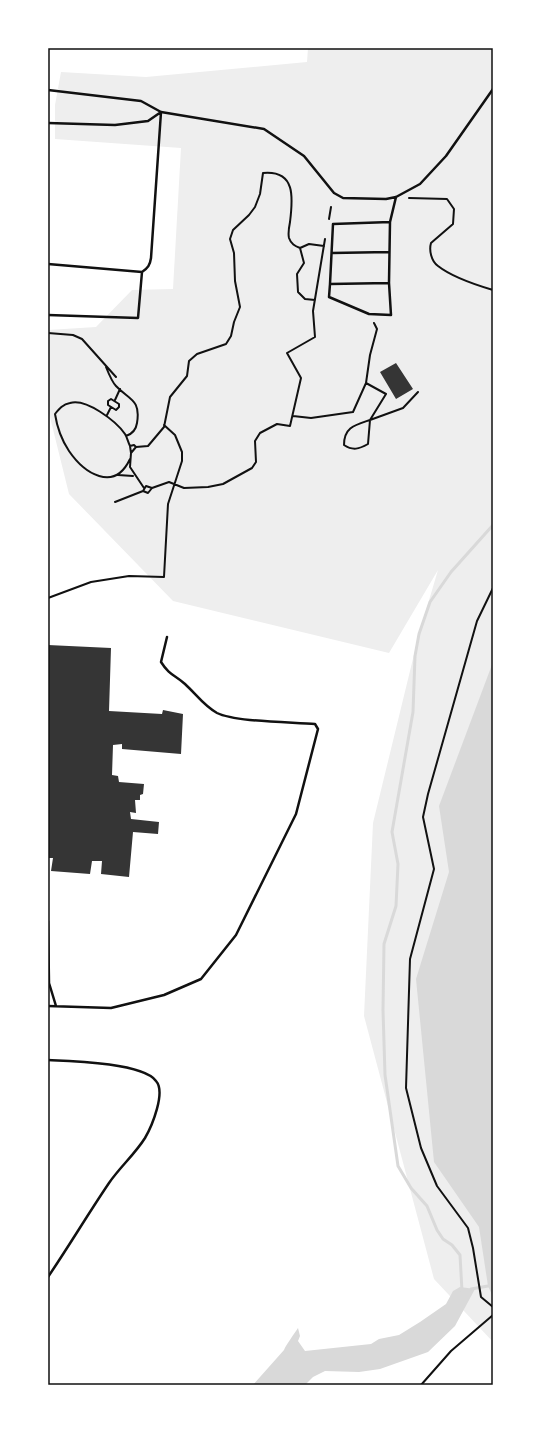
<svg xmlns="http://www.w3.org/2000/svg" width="541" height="1433" font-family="'DejaVu Sans',sans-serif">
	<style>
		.green { fill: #eee }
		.water { fill: #d9d9d9 }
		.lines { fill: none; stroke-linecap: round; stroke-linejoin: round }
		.stream { stroke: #d9d9d9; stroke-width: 3 }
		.building { fill: #353535 }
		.path { stroke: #111; stroke-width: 2 }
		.service { stroke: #111; stroke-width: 2.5 }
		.neatline { fill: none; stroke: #111; stroke-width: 1.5 }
	</style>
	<rect width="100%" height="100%" fill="#fff"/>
	<!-- green -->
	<path class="green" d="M 308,48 L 493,48 L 493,1342 L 434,1279 L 364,1016 L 373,823 L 419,634 L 438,570 L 389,653 L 173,601 L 69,494 L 48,409 L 48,330 L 96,327 L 132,290 L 173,289 L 181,148 L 55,139 L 55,105 L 61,72 L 146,77 L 307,62 Z"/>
	<!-- water -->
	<path class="water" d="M 493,662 L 493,1297 L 488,1286 L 479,1227 L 434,1162 L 416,979 L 449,872 L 439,806 Z
		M 460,1287 L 475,1289 L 455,1326 L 428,1352 L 380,1369 L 359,1372 L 325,1371 L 313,1377 L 305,1385 L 253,1385 L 284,1350 C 286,1345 294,1334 298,1328 L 300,1336 L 298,1341 L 305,1351 L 371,1344 L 379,1339 L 399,1335 L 420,1322 L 446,1304 L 453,1291 Z"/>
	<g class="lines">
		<!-- stream -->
		<path class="stream" d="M 471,1289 L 488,1286
			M 462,1291 L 460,1255 L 452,1245 L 443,1239 L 437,1230 L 427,1206 L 411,1188 L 398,1166 L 385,1075 L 383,1010 L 384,944 L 396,906 L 398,864 L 392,832 L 413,712 L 415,656 L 419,634 L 430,602 L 451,572 L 493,525"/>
	</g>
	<!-- building -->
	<path class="building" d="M 396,363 L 413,389 L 396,399 L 380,372 Z
		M 48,645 L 111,648 L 109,711 L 162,714 L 163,710 L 183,714 L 181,754 L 122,749 L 122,744 L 113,745 L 112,775 L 118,776 L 119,782 L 144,784 L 143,794 L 140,795 L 140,800 L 135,800 L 136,813 L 130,812 L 131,819 L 159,822 L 158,834 L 133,832 L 129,877 L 101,874 L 102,861 L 92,861 L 90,874 L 51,871 L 53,858 L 48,858 Z"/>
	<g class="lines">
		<!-- path -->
		<path class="path" d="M 409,198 L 447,199 L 454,209 L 453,224 L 431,243 C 429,250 431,261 438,266 C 452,277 476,285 493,290
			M 329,219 L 331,207
			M 300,248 L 304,263 L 297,274 L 298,292 L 305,299 L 315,300
			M 48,333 L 73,335 L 82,339 L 116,377
			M 106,367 C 108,372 112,382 116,386 C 129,400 141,399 137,423 C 136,430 132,434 126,436
			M 366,383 L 386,394 L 370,420 C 355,425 344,427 344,445 C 353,451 359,449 368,444 L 370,420 L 403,408 L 418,392
			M 111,399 L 119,404 L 119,407 L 116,410 L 108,405 L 108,401 Z
			M 115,400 L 120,389
			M 107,415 L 111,407
			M 293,416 L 311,418 L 353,412 L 366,383 L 370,355 L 377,329 L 374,323
			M 130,446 C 128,442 127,437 125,434 C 116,421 86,398 70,403 C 63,404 59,409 55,414 C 57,427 61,439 69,451 C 84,473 114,493 130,459
			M 136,447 L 148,446 L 164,427 L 170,397 L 187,376 L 189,361 L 197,354 L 226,344 L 231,336 L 234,322 L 240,307 L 235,281 L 234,253 L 230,239 L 233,230 L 249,215 L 255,207 L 260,194 L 263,173 C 296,170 293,198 290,222 C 289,227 288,234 289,238 C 291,244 295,246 300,248 L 309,244 L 324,246
			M 131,453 L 130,446 L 134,445 L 136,447 L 131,453 L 130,467 L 144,488
			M 118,475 L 133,476
			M 152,488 L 148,493 L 143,491 L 146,486 L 152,488 L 169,482 L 184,488 L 208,487 L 223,484 L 252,468 L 256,462 L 255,441 L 260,433 L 277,424 L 290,426 L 301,378 L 287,353 L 315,337 L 313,311 L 325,239
			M 115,502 L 143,491
			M 493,588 L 477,621 L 428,794 L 423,817 L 434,869 L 410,959 L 406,1088 L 421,1148 L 437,1186 L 468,1228 L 473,1248 L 481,1297 L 493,1307
			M 48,598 L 91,582 L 129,576 L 164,577 L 168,504 L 182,461 L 182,452 L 175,435 L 164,425
			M 421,1385 L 451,1351 L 493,1315"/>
		<!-- service -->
		<path class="service" d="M 48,90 L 141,101 L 161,112 L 264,129 L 304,156 L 334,193 L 343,198 L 386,199 L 396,197 L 420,184 L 446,156 L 493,89
			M 48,123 L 115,125 L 148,121 L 161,112
			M 390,222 L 333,224 L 330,284 L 389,283 L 390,222 L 396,197
			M 332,253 L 389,252
			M 48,264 L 142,272 C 148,268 150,265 151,258 L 161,112
			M 330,284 L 329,297 L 369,314 L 391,315 L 389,283
			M 48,315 L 138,318 L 142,272
			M 48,921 L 49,983 L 56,1006
			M 48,1006 L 111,1008 L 164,995 L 201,979 L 236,935 L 296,814 L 318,729 L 315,724 C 292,722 235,722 217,713 C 204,706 196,694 185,684 C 174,674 170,676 161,662 L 167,637
			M 48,1060 C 71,1061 143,1063 156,1081 C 166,1092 152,1126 145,1138 C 135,1154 120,1167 109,1183 C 88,1214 69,1246 48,1277"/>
	</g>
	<!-- border -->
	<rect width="541" height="1433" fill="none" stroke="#ffffff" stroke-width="98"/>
	<rect x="49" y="49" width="443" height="1335" class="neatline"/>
</svg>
